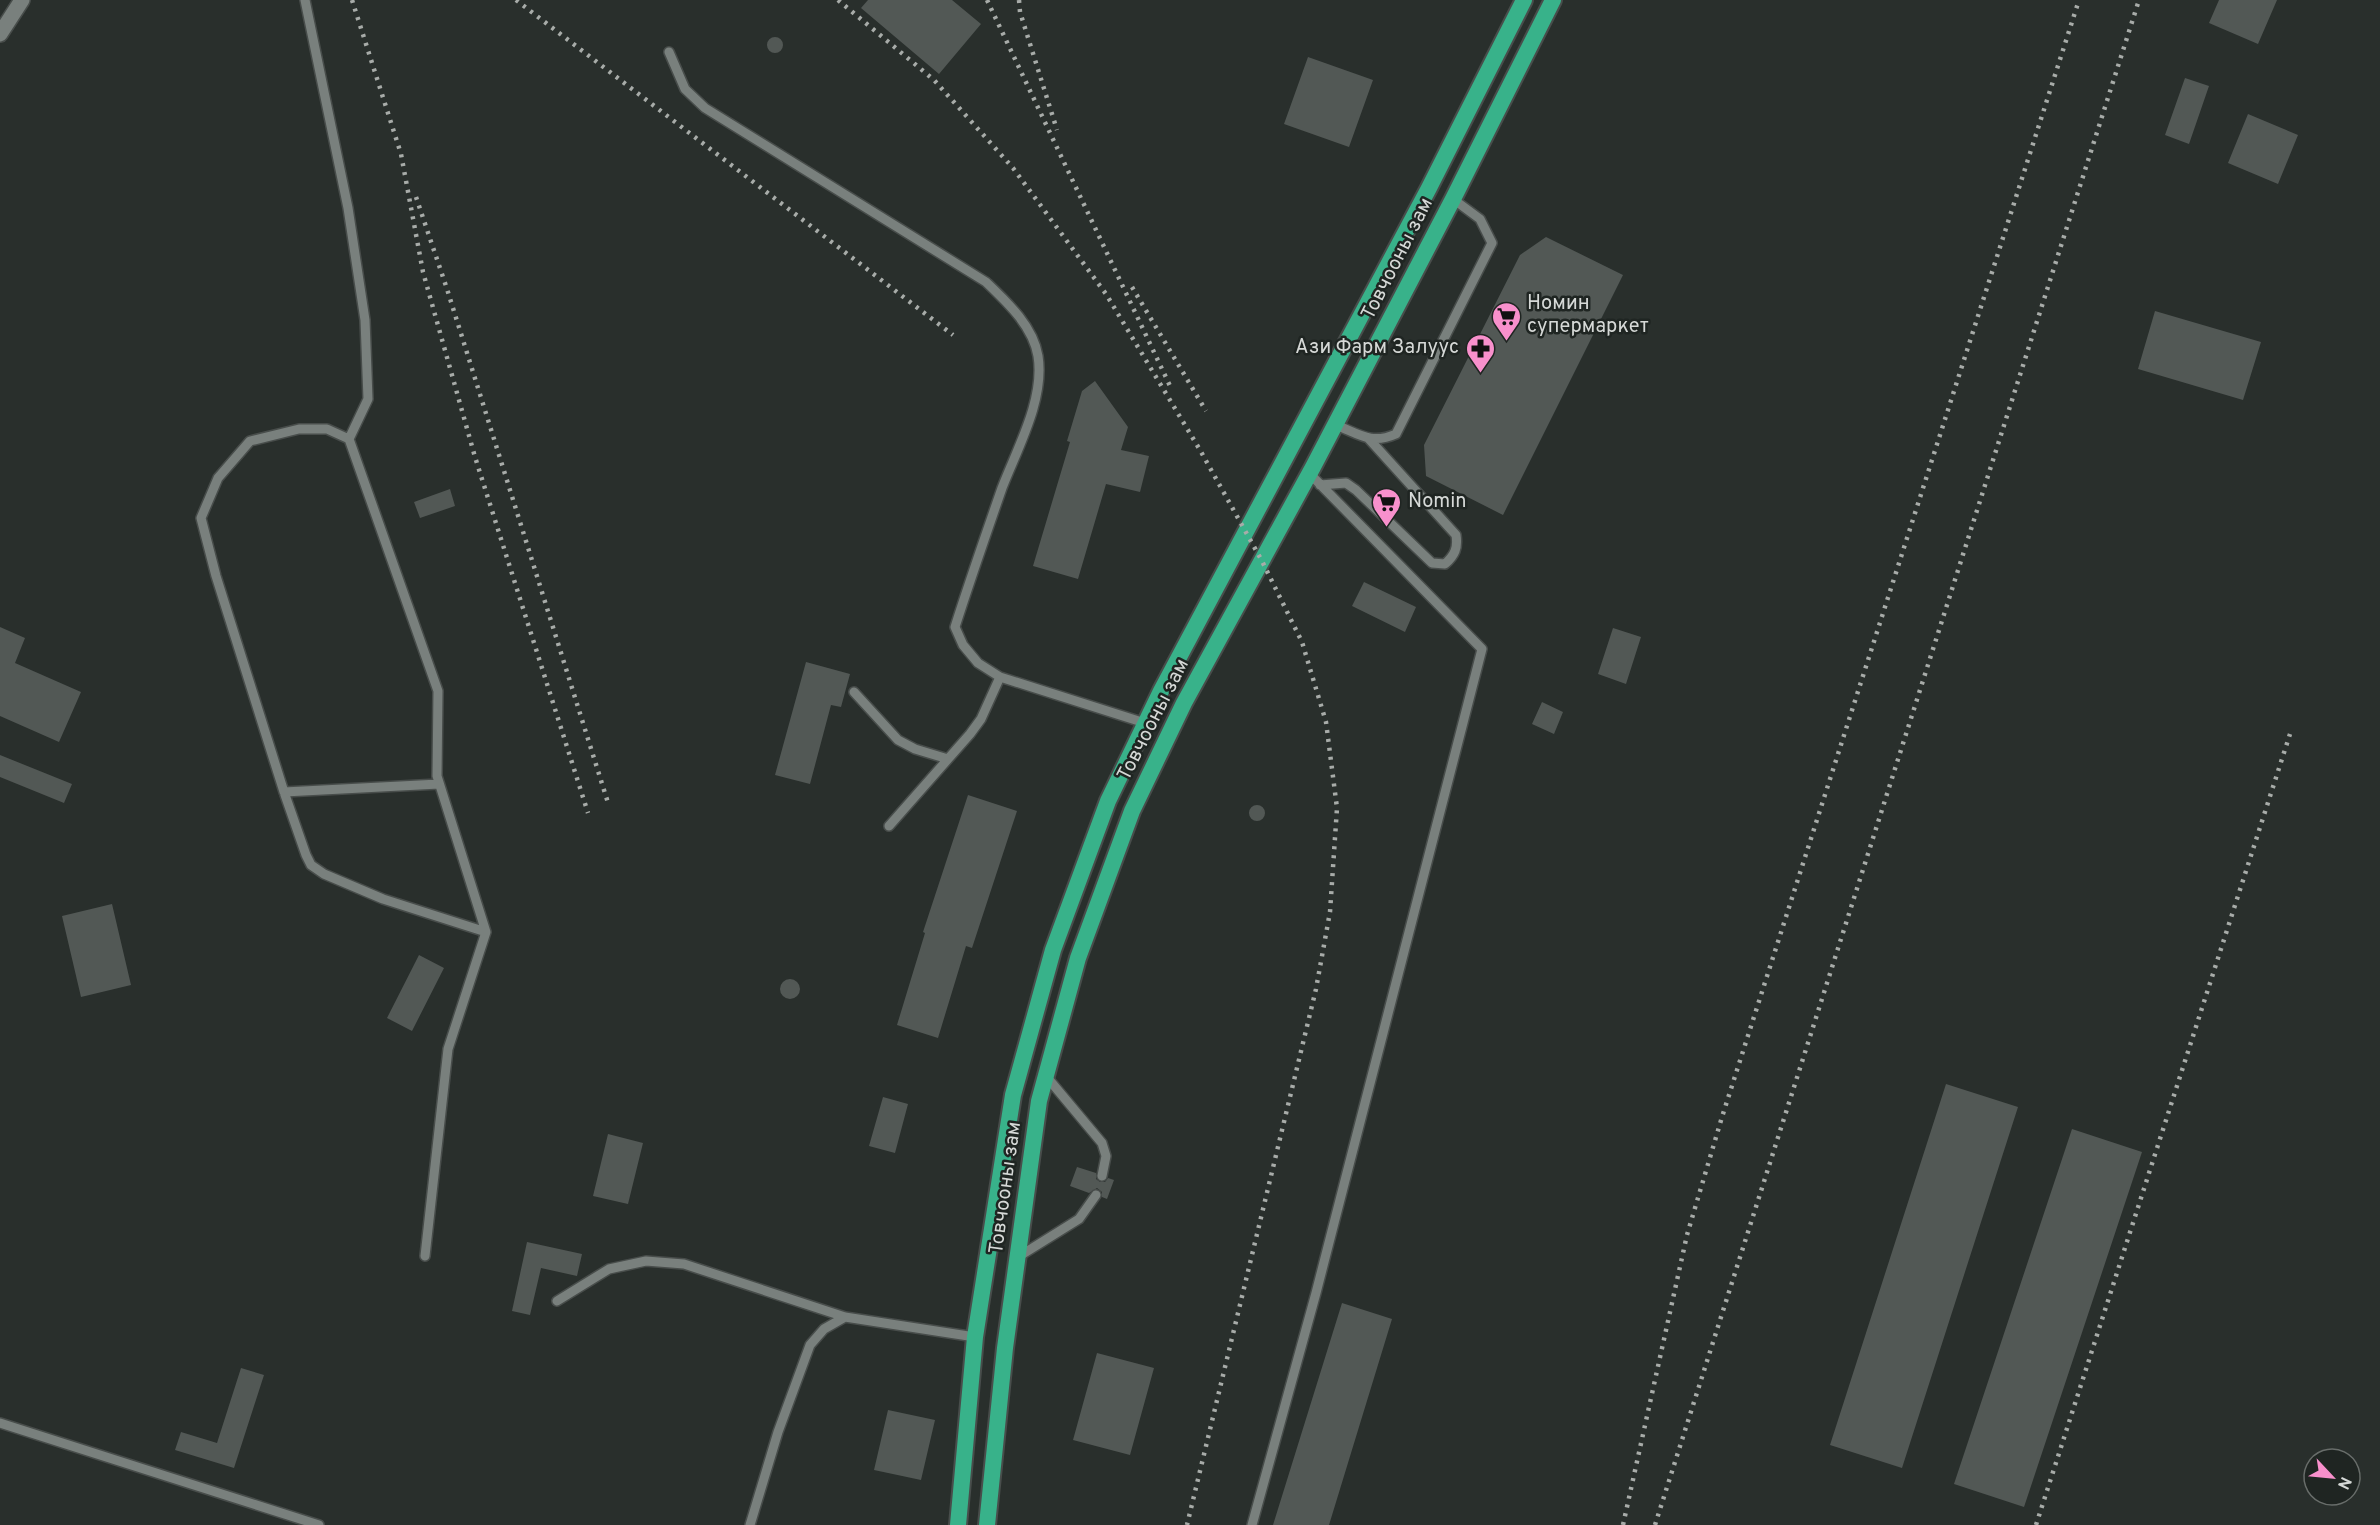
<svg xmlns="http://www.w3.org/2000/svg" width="2380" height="1525" font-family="Overpass,sans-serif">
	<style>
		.building { fill: #525855 }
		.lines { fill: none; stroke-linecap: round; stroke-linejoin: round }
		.service-casing { stroke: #484d4b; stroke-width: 12 }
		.minor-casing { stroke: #484d4b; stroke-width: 18 }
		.trunk-casing { stroke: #484d4b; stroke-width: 20 }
		.service { stroke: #79807d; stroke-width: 9 }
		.minor { stroke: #79807d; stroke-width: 15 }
		.trunk { stroke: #38b28a; stroke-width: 16 }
		.rail { stroke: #a8aca9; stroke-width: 4.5; stroke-dasharray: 3 6; stroke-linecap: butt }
		.labels { text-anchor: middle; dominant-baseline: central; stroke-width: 5; stroke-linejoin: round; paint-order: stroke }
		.street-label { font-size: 20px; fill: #d6d9d7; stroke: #1f2522 }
		.poi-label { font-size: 20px; fill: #d6d9d7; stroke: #1f2522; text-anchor: start }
	</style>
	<rect width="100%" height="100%" fill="#292f2c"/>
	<!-- building -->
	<path class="building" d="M 868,0 L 952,0 L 981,24 L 939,74 L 861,8 Z
		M 2219,0 L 2277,0 L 2258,44 L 2209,23 Z
		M767 45a8 8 0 1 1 16 0a8 8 0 1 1-16 0Z
		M 1308,57 L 1373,80 L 1349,147 L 1284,124 Z
		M 2185,78 L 2209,86 L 2189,144 L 2165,135 Z
		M 2248,114 L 2298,135 L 2278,184 L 2228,163 Z
		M 1546,237 L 1623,275 L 1503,515 L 1426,476 L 1424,445 L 1520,255 Z
		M 2155,311 L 2261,342 L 2243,400 L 2138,369 Z
		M 1095,381 L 1128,427 L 1121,450 L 1149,456 L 1140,492 L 1106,484 L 1078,579 L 1033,566 L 1070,442 L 1067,441 L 1082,391 Z
		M 450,489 L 455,506 L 420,518 L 414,502 Z
		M 1364,582 L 1416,607 L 1405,632 L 1352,606 Z
		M 0,627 L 25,638 L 15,663 L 81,692 L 59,742 L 0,716 Z
		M 1613,628 L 1641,637 L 1626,684 L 1598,674 Z
		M 806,662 L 850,674 L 841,707 L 831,705 L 810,784 L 775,775 Z
		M 1542,702 L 1563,712 L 1554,734 L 1532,724 Z
		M 0,755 L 72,784 L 64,803 L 0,777 Z
		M 968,795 L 1017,811 L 972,948 L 966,946 L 938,1038 L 897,1025 L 925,933 L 923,932 Z
		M1249 813a8 8 0 1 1 16 0a8 8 0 1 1-16 0Z
		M 112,904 L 131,985 L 81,997 L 62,916 Z
		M 419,955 L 444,968 L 412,1031 L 387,1018 Z
		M780 989a10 10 0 1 1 20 0a10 10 0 1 1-20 0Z
		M 1946,1084 L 2018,1107 L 1902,1468 L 1830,1445 Z
		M 883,1097 L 908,1104 L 895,1153 L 869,1146 Z
		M 2072,1129 L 2142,1152 L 2024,1507 L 1954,1484 Z
		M 608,1134 L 643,1143 L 628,1204 L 593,1196 Z
		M 1077,1167 L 1096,1173 L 1096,1179 L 1100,1182 L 1105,1182 L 1108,1178 L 1114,1180 L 1107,1199 L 1102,1197 L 1102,1192 L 1097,1188 L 1089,1193 L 1070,1186 Z
		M 527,1242 L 582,1254 L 577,1276 L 541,1268 L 530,1315 L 512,1311 Z
		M 1342,1303 L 1392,1319 L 1329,1525 L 1273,1525 Z
		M 1097,1353 L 1154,1368 L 1130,1455 L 1073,1440 Z
		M 241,1368 L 264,1375 L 234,1468 L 175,1450 L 181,1432 L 217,1443 Z
		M 888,1410 L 935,1420 L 921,1480 L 874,1470 Z"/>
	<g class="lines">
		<defs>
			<path id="service" d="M 305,0 L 348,208 L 365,320 L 368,399 L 349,439 L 438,691 L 437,776 L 486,932 L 448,1049 L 425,1256
				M 669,52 L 685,89 L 705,108 L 986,282 C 1007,302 1033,326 1038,356 C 1045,399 1017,449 1002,488 C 986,534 970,580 955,627 L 963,645 L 978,663 L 1000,677 L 1145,723
				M 1336,425 C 1359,434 1371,445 1396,434 L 1492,243 L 1480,219 L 1453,199
				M 349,439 L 327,429 L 299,429 L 250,441 L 218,478 L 201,518 L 216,576 L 284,792 L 306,855 L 311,865 L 324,874 L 383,899 L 486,932
				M 1320,485 L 1346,483 L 1356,490 L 1432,563 L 1445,564 C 1455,555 1458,548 1456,535 L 1369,439
				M 854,692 L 898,740 L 915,749 L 948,759
				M 284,792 L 439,784
				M 889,826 L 970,734 L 981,719 L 1000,677
				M 1046,1076 L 1102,1143 L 1106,1156 L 1102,1176
				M 1018,1257 L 1079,1219 L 1096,1195
				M 557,1301 L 609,1269 L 646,1261 L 684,1264 L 845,1317 L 975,1337
				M 0,1423 L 319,1525
				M 750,1525 L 778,1432 L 810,1345 L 824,1329 L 845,1317
				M 1252,1525 L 1316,1293 L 1482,649 L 1310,474"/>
			<path id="minor" d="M 0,34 L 22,0"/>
			<path id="trunk" d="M 958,1525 L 975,1337 L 1013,1095 L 1053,950 L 1108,801 L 1161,691 L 1429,188 L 1524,0
				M 987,1525 L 1005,1348 L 1039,1101 L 1078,958 L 1132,811 L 1184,703 L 1313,467 L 1453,199 L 1553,0"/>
		</defs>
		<!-- service casing -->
		<use href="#service" class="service-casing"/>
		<!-- minor casing -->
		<use href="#minor" class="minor-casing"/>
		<!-- trunk casing -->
		<use href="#trunk" class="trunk-casing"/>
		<!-- service -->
		<use href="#service" class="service"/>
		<!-- minor -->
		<use href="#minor" class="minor"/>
		<!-- trunk -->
		<use href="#trunk" class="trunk"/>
		<!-- rail -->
		<path class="rail" d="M 352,0 L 401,154 L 423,272 L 475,457 L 588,813
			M 516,0 L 953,335
			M 838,0 L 934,80 L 1013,168 L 1106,294 L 1200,450 L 1262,561 L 1302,642 L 1326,722 L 1337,808 L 1330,912 L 1316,989 L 1187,1525
			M 987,0 L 1171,388
			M 1019,0 L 1020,12 L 1057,130
			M 416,197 L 447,289 L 609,806
			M 1132,287 L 1206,411
			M 1623,1525 L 1687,1235 L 1722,1117 L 2079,0
			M 1655,1525 L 2139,0
			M 2036,1525 L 2290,734"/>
	</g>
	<!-- icons -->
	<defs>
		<symbol id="supermarket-pin" viewBox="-11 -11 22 30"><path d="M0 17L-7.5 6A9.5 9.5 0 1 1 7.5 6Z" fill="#f890cc" stroke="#1f2522"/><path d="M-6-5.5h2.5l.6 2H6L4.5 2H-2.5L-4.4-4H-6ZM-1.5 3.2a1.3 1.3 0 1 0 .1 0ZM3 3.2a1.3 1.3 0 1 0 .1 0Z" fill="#111"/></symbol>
		<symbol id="pharmacy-pin" viewBox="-11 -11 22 30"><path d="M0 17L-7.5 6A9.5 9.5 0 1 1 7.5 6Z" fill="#f890cc" stroke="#1f2522"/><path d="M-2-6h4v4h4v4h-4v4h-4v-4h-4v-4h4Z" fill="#111"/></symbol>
	</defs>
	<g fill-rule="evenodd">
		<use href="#supermarket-pin" x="1490" y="300" width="33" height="45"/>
		<use href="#pharmacy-pin" x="1464" y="332" width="33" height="45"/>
		<use href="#supermarket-pin" x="1370" y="486" width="33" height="45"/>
	</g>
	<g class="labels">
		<!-- street labels -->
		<g class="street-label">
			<text transform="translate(1398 259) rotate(-63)">Товчооны зам</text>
			<text transform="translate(1154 720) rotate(-63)">Товчооны зам</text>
			<text transform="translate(1006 1188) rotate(-82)">Товчооны зам</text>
		</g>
		<!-- poi labels -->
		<g class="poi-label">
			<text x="1527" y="304">Номин<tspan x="1527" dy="23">супермаркет</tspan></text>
			<text x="1459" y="348" text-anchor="end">Ази Фарм Залуус</text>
			<text x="1408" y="502">Nomin</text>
		</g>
	</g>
	<!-- north arrow -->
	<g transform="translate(2332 1477) rotate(116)"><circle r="28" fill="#1f2522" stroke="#686d6a" stroke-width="1.5"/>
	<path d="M0-4.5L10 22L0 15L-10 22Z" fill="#f890cc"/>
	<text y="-9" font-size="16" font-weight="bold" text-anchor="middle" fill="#d6d9d7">N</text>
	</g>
</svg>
